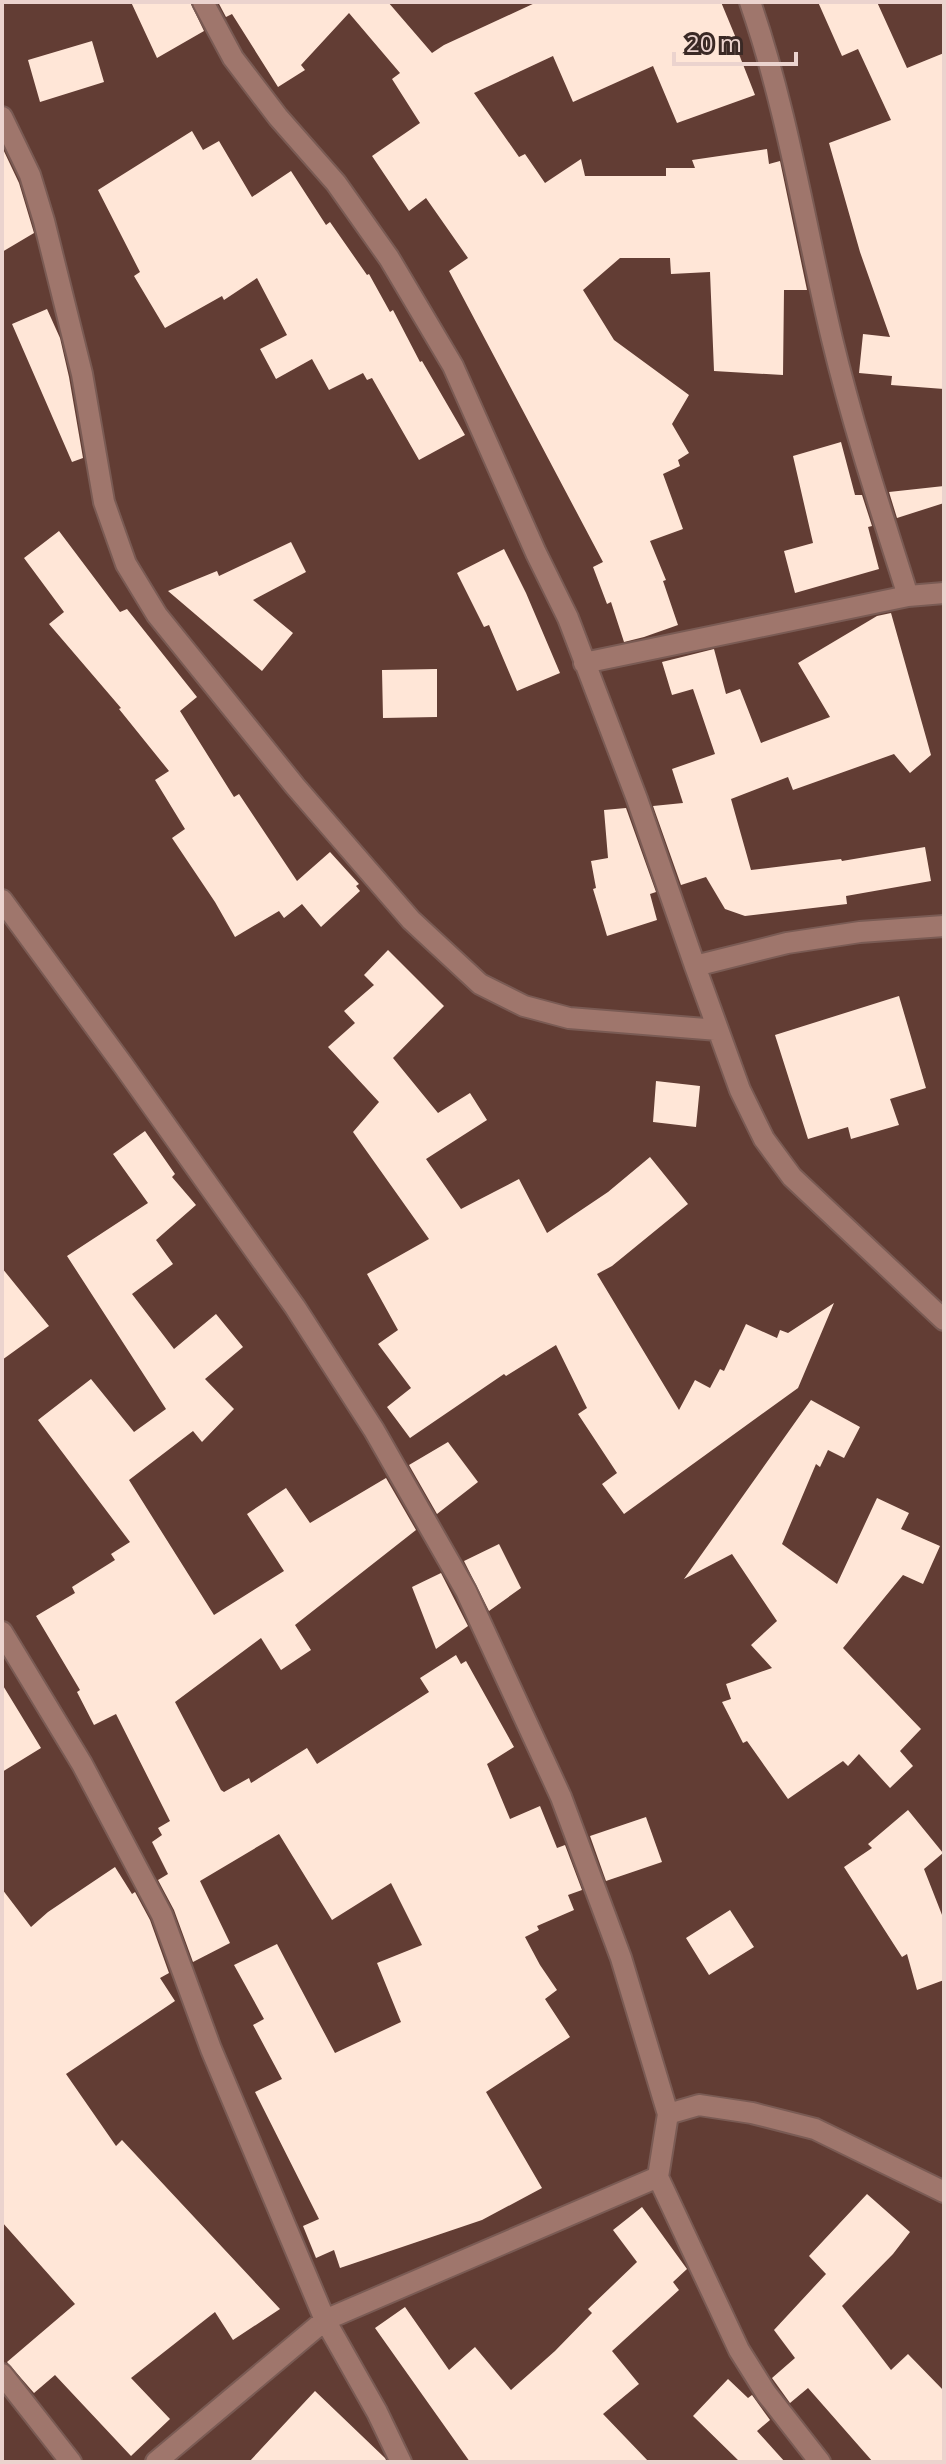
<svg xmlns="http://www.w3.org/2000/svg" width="946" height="2464" font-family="'Open Sans',sans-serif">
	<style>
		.building { fill: #ffe6d7 }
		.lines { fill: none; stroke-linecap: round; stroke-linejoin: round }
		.street-casing { stroke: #7a5b54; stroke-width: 24 }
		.street { stroke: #9f766c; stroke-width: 20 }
	</style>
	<rect width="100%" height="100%" fill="#623d34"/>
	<!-- building -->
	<path class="building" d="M 131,2 L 190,2 L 204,31 L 157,58 Z
		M 218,2 L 388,2 L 432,53 L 444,45 L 537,2 L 721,2 L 738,43 L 735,44 L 755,95 L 677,123 L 653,66 L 573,102 L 553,56 L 474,93 L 519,157 L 525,154 L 545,183 L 581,159 L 585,176 L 666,176 L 666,168 L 695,168 L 692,160 L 767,149 L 769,164 L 780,161 L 807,290 L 784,290 L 783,375 L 714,371 L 710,272 L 671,274 L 670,258 L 620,258 L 583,290 L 614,340 L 689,395 L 672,424 L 689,453 L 678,460 L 680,466 L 663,474 L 683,529 L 650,541 L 666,580 L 663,581 L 678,625 L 644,637 L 624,642 L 611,602 L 607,604 L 593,567 L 603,562 L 449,271 L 468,258 L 426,198 L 409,211 L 372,156 L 420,123 L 392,79 L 400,73 L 349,13 L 301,65 L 305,70 L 278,87 L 232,14 L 226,17 Z
		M 818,2 L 877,2 L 907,68 L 944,53 L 944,389 L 891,385 L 892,376 L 859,373 L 863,334 L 890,337 L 860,252 L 829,143 L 891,120 L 858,49 L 842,56 Z
		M 92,41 L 104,82 L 40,102 L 28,60 Z
		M 192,131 L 203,150 L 219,141 L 252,197 L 291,171 L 326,225 L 330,222 L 367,275 L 369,274 L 390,312 L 393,310 L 420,362 L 422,361 L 465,435 L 419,460 L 372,378 L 367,380 L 363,373 L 329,390 L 312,359 L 276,379 L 260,349 L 287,335 L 257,278 L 224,300 L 222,296 L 165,328 L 134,276 L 140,272 L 98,190 Z
		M 2,147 L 19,183 L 34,233 L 2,252 Z
		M 47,309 L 60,338 L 69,377 L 83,458 L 72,462 L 12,324 Z
		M 841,442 L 855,495 L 862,495 L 872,526 L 868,527 L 879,569 L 795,593 L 784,551 L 813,543 L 793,456 Z
		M 944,486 L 944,503 L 897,518 L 889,492 Z
		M 59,531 L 120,612 L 127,609 L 197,697 L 180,711 L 234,797 L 239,794 L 297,881 L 330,852 L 359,884 L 356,886 L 360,891 L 321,927 L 302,904 L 284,918 L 279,911 L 235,937 L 215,902 L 172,838 L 185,829 L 155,780 L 169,771 L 119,709 L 121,708 L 49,624 L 64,612 L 24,558 Z
		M 291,542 L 306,572 L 253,600 L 293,633 L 262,671 L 168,591 L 217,571 L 219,576 Z
		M 504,549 L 526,593 L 560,673 L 517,691 L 489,625 L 484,627 L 457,573 Z
		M 891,613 L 931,755 L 910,773 L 894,754 L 793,790 L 788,777 L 731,799 L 751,870 L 841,859 L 842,861 L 925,847 L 931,881 L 846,896 L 847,904 L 745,916 L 725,909 L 706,877 L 681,885 L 653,806 L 683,803 L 672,769 L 715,754 L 693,689 L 672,695 L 662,662 L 714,649 L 726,694 L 740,689 L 761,743 L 830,717 L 798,663 L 877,616 Z
		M 437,669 L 437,717 L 383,718 L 382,670 Z
		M 626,808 L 656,892 L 650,894 L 657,920 L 607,936 L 593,889 L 596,888 L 591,861 L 608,858 L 604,810 Z
		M 388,950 L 444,1006 L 393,1058 L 438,1113 L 470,1093 L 487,1120 L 426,1159 L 461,1209 L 519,1179 L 547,1233 L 608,1192 L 650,1157 L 688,1204 L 612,1266 L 597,1274 L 679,1410 L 695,1380 L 710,1388 L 720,1369 L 724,1371 L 746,1324 L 777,1338 L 780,1330 L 788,1333 L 834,1303 L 798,1388 L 624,1514 L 602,1484 L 617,1473 L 578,1414 L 587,1408 L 556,1345 L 506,1376 L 504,1374 L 410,1438 L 387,1407 L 411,1388 L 378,1344 L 398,1330 L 367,1274 L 429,1239 L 353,1132 L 379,1102 L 328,1047 L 355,1023 L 344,1011 L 374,985 L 364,975 Z
		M 899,996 L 926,1088 L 890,1099 L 899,1125 L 851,1139 L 848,1127 L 808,1139 L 775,1035 Z
		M 656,1081 L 700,1086 L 696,1127 L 653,1122 Z
		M 145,1131 L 175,1174 L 172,1177 L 196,1205 L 156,1240 L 173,1264 L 132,1294 L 174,1349 L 216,1314 L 243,1347 L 205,1379 L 234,1409 L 202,1442 L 193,1431 L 129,1480 L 214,1615 L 284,1571 L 247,1514 L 286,1488 L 310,1523 L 386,1478 L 416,1530 L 295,1625 L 311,1650 L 281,1670 L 261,1638 L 175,1702 L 221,1790 L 224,1792 L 249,1778 L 251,1783 L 307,1748 L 317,1764 L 429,1692 L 420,1678 L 456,1655 L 461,1664 L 466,1661 L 514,1747 L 487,1764 L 510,1819 L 540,1806 L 557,1848 L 565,1845 L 582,1890 L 568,1895 L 574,1910 L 537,1926 L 539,1930 L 525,1937 L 540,1965 L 557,1990 L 545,1999 L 570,2037 L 486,2092 L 542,2188 L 482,2220 L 340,2268 L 334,2250 L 316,2258 L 303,2226 L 319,2219 L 255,2092 L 282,2079 L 253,2025 L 264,2019 L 234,1965 L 277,1944 L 335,2053 L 401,2022 L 377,1963 L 422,1945 L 391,1883 L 332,1920 L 279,1834 L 200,1881 L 230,1943 L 193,1962 L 174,1910 L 158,1880 L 168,1874 L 152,1842 L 162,1835 L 158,1828 L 170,1821 L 116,1714 L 94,1725 L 77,1692 L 80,1690 L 36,1616 L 75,1593 L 72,1587 L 115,1560 L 111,1554 L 130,1542 L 38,1420 L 91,1379 L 134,1432 L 166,1409 L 67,1256 L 148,1203 L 113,1154 Z
		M 2,1268 L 49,1326 L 2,1360 Z
		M 811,1400 L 860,1427 L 844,1458 L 828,1450 L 820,1467 L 816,1464 L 782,1544 L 837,1584 L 877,1498 L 909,1513 L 901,1529 L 940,1546 L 923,1584 L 903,1575 L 843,1648 L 921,1729 L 900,1751 L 913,1766 L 890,1788 L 859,1754 L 848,1766 L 843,1761 L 788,1799 L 747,1741 L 743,1743 L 722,1702 L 731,1699 L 726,1684 L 772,1668 L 751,1645 L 777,1621 L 732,1554 L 684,1579 Z
		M 448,1442 L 478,1482 L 437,1514 L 409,1465 Z
		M 499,1544 L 521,1588 L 489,1611 L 464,1561 Z
		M 441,1573 L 468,1626 L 436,1649 L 412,1587 Z
		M 2,1684 L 41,1748 L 2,1772 Z
		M 908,1810 L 943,1853 L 924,1869 L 944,1920 L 944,1980 L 917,1990 L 907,1954 L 902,1957 L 844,1867 L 872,1848 L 868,1844 Z
		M 646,1817 L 662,1862 L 606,1881 L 590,1836 Z
		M 115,1867 L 132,1894 L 135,1892 L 150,1920 L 169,1973 L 160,1978 L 175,2001 L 66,2074 L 116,2146 L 122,2140 L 280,2309 L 233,2340 L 215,2312 L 131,2378 L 170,2419 L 131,2456 L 55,2375 L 34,2393 L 7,2362 L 75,2304 L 2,2222 L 2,1889 L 31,1927 L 48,1912 Z
		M 730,1910 L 754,1947 L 709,1975 L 686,1938 Z
		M 867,2194 L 910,2232 L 893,2254 L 842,2306 L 891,2370 L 908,2354 L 944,2391 L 944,2462 L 873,2462 L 808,2388 L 790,2403 L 772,2378 L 795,2358 L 774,2330 L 826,2274 L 809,2256 Z
		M 642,2207 L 687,2269 L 673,2282 L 679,2290 L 612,2351 L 639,2384 L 603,2414 L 649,2462 L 470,2462 L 375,2328 L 405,2307 L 449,2370 L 475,2347 L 511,2390 L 555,2351 L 592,2313 L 588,2309 L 637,2262 L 613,2230 Z
		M 728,2379 L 748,2398 L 752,2395 L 770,2420 L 757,2431 L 785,2462 L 740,2462 L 693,2416 Z
		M 315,2391 L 385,2458 L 387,2462 L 249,2462 Z"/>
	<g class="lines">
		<defs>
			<path id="street" d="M 203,2 L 233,58 L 278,117 L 336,183 L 389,258 L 453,366 L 536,553 L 568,618 L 637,799 L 695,966 L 787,943 L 860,932 L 944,926
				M 750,2 C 788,112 805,226 832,339 C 853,426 881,511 908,596
				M 2,117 L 30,175 L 44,221 L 82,374 L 104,502 L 126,564 L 157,615 L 295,786 L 411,920 L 480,984 L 524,1006 L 569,1018 L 718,1030
				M 584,663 L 908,596 L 944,593
				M 2,900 L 123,1065 L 295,1307 L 374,1430 L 466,1591 L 561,1797 L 621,1958 L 668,2114 L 658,2177 L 739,2350 L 766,2393 L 820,2462
				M 695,966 L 740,1090 L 764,1139 L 792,1177 L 944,1320
				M 2,1632 L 82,1764 L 162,1915 L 211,2049 L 325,2320 L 377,2412 L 401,2462
				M 668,2114 L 699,2105 L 752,2113 L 815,2129 L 944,2192
				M 2,2374 L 71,2462
				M 156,2462 L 325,2320 L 658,2177"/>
		</defs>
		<!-- street casing -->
		<use href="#street" class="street-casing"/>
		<!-- street -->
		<use href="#street" class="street"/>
	</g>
	<!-- border -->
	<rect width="946" height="2464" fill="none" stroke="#ebd3ce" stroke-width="8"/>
	<!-- scale -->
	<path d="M674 52v12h122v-12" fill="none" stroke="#ebd3ce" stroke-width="4"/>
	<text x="686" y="52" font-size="24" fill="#ebd3ce" stroke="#3a2925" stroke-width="6" paint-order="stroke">20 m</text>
</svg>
